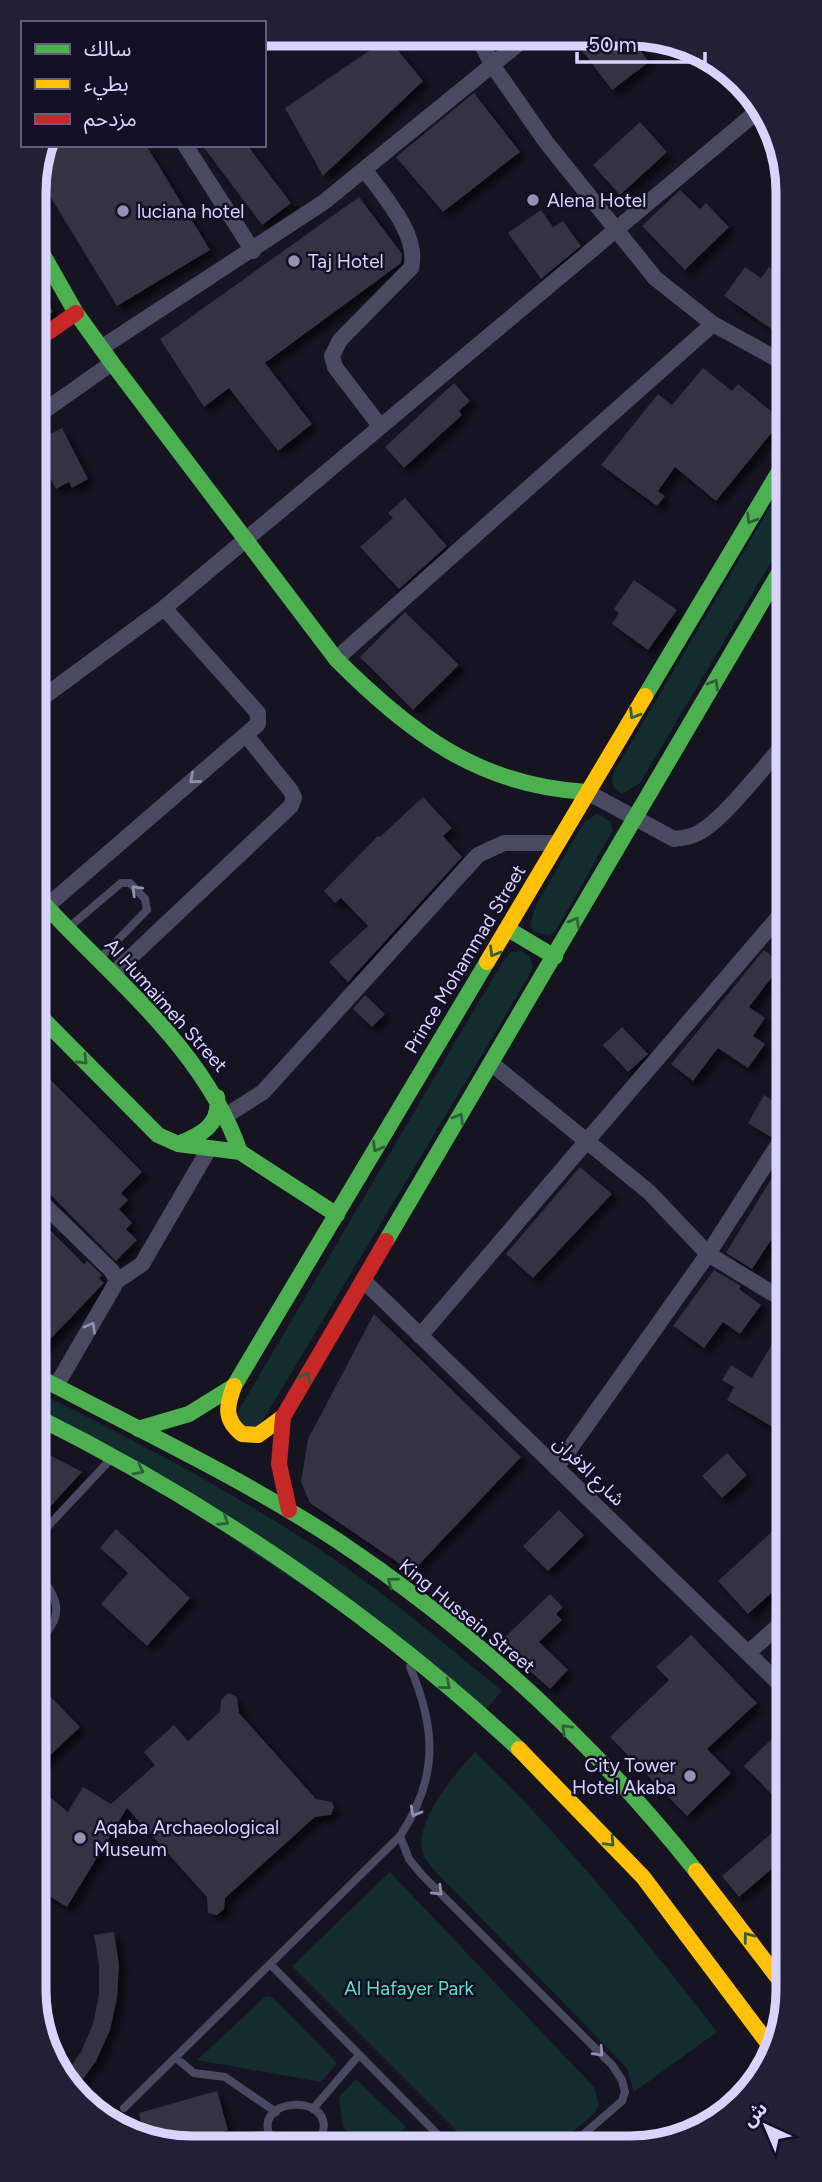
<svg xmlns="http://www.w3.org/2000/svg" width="822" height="2182" font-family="Figtree,'Noto Sans Arabic',sans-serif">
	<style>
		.green { fill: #132c2d }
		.building { fill: #343243; filter: url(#shadow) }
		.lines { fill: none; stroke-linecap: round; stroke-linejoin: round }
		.lane { stroke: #4a4962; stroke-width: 8 }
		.street { stroke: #4a4962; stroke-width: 16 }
		.fast { stroke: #4caf50; stroke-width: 16 }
		.slow { stroke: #ffc107; stroke-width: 16 }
		.jam { stroke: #c62828; stroke-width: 16 }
		.oneway { stroke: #305f3b }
		.oneway2 { stroke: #928eb0 }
		.poi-dot { fill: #9591b1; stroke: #130f26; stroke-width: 2.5 }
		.labels { text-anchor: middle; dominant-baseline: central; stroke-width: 5; stroke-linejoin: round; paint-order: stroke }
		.poi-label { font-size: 19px; fill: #d9d4ff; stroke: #130f26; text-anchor: start }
		.street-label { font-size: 19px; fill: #d9d4ff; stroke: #130f26 }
		.park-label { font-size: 19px; fill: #5fe0c0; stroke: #130f26 }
		.rim { fill: none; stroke: #d9d4ff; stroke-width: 9 }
	</style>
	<defs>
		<filter id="shadow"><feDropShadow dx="6" dy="6" stdDeviation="3.5" flood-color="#0009"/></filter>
	</defs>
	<rect width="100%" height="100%" fill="#161421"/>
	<!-- green -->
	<path class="green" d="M 786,480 L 786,537 L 640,783 L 622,794 L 614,788 L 612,778 L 616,768 Z
		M 597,814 L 610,821 L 613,830 L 610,835 L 557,929 L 550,935 L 534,932 L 530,926 L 535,907 L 584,822 Z
		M 522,951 L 529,956 L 533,966 L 529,976 L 263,1420 L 258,1426 L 245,1428 L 237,1414 L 240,1408 L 503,961 L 511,952 Z
		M 35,1391 C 137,1441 237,1494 331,1557 C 391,1598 446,1645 502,1691 L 486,1709 L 35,1406 Z
		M 475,1752 C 564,1838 641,1934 717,2032 L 634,2092 L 627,2068 L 436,1872 C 432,1867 425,1860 423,1854 C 413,1821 455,1774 475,1752 Z
		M 390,1872 L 594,2087 L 599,2105 L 595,2113 L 556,2146 L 472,2146 L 292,1966 Z
		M 266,1996 L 273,1998 L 337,2063 L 321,2082 L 197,2060 Z
		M 356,2079 L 406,2127 L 397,2136 L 407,2146 L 363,2146 L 343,2127 L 339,2097 Z"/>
	<!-- building -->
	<path class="building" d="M 571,36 L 630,36 L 649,62 L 612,90 Z
		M 388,38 L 423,81 L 323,176 L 285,108 Z
		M 474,93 L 520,152 L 443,212 L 396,157 Z
		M 640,122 L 667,152 L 620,195 L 593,165 Z
		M 47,145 L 146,145 L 210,250 L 117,306 L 36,173 L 43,148 Z
		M 202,145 L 247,145 L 291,203 L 262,225 Z
		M 680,190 L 700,209 L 706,203 L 729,227 L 685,270 L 642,226 Z
		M 359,197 L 402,254 L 401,263 L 265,363 L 312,424 L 278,451 L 229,388 L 204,407 L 160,339 Z
		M 541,210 L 553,227 L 563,221 L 581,246 L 541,279 L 508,233 Z
		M 745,267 L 761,278 L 769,267 L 786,279 L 786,327 L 780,335 L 724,296 Z
		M 34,272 L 53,312 L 34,325 Z
		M 703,368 L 732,391 L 738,384 L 782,420 L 716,501 L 675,467 L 658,491 L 665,496 L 657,506 L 601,465 L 658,394 L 672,405 Z
		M 454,383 L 470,401 L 459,411 L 462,415 L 404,468 L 385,447 Z
		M 62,428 L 88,479 L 72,488 L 69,482 L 56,489 L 46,471 L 41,474 L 34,460 L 34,442 Z
		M 405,498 L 447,546 L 399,589 L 360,547 L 393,518 L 388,513 Z
		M 634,580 L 677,610 L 648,650 L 612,624 L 619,613 L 614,609 Z
		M 405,612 L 459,665 L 413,710 L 360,657 Z
		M 423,797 L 452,828 L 443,836 L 462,857 L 348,982 L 329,962 L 368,926 L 341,898 L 335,903 L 324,891 L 378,836 L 380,837 Z
		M 764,950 L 782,964 L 749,1007 L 765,1018 L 753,1036 L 765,1044 L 748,1068 L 718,1048 L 693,1081 L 671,1064 Z
		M 365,995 L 385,1014 L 372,1027 L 353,1009 Z
		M 622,1027 L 648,1054 L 628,1072 L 603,1045 Z
		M 35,1064 L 142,1172 L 121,1193 L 128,1200 L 119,1209 L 132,1223 L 126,1229 L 137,1240 L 116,1261 L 35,1179 L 35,1172 L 41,1166 L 35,1159 Z
		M 764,1095 L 787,1109 L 787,1118 L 771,1137 L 748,1123 Z
		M 787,1153 L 787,1247 L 773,1237 L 752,1269 L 726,1253 Z
		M 580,1167 L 612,1194 L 533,1278 L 506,1254 Z
		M 35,1215 L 84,1264 L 87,1261 L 102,1275 L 99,1278 L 104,1283 L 35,1355 Z
		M 714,1270 L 741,1286 L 739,1289 L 761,1305 L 740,1334 L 723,1322 L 704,1348 L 673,1326 Z
		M 374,1314 L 521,1457 L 412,1572 L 310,1503 L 301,1482 L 308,1439 Z
		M 778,1334 L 787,1340 L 788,1405 L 774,1428 L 727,1400 L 734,1387 L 722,1380 L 731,1365 L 752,1378 Z
		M 36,1448 L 82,1472 L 36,1522 Z
		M 727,1453 L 747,1475 L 722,1498 L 702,1476 Z
		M 559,1510 L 584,1535 L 548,1571 L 523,1546 Z
		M 788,1517 L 788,1578 L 748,1614 L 718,1581 Z
		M 116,1529 L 190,1598 L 147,1646 L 101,1604 L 128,1573 L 100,1548 Z
		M 550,1594 L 563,1607 L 556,1614 L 562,1620 L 539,1642 L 568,1670 L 550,1689 L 499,1643 Z
		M 691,1635 L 757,1703 L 707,1749 L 731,1773 L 687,1816 L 610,1737 L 669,1680 L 656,1667 Z
		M 44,1690 L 80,1727 L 36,1769 L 36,1698 Z
		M 228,1693 L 237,1697 L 239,1713 L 316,1799 L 332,1802 L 334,1807 L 331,1815 L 315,1817 L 225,1898 L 224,1909 L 217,1915 L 208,1913 L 207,1897 L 127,1808 L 67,1907 L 36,1888 L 36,1785 L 68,1812 L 83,1787 L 111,1804 L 155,1765 L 144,1752 L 174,1725 L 188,1741 L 220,1712 L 221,1700 Z
		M 788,1723 L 788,1811 L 744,1766 Z
		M 788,1819 L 788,1855 L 739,1897 L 722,1876 Z
		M 114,1932 L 119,1965 L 117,1998 L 110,2030 L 96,2061 L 74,2092 L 65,2075 L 81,2052 L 93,2024 L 99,1995 L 99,1964 L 94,1935 Z
		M 217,2091 L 228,2130 L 173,2146 L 161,2146 L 145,2137 L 139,2113 Z"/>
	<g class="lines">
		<!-- lane -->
		<path class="lane" d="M 67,929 L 121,883 L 130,883 L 145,899 L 147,910 L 101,957
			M 36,1539 L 109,1461
			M 36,1569 C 60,1603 66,1613 36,1645
			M 400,1836 L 409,1859 L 422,1875 L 612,2065 L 622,2080 L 625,2092 L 622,2101 L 570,2146
			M 270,1964 L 449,2146
			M 176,2058 L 194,2073 L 225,2077 L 276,2112
			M 124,2108 L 400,1836 C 438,1779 437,1730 410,1667
			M 313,2109 L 359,2055
			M 321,2136 L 344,2146
			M 209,2146 L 234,2138 L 270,2134
			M 276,2146 C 236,2093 354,2089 316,2146"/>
		<!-- street -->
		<path class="street" d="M 477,35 L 493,66 L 546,142 L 655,278 L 713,324 L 786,364
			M 185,145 L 253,251
			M 365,170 C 383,196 420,235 411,268 L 340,340 L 332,356 L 335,367 L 380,426
			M 101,348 L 324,202 L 529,35
			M 34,418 L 112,363
			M 336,659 L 713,324
			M 34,704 L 164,608 L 759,110
			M 587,792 L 674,839 C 683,838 692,837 700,832 C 727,816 764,766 787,741
			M 47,906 L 258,724 L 258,713 L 164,608
			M 114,973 L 291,806 L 294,798 L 291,791 L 246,735
			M 492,1064 L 649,1192 L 708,1254 L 787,1302
			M 227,1115 L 263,1092 L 478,855 L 504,843 L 557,843
			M 35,1196 L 112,1271 L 117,1281 L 56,1386
			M 363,1280 L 788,1692
			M 117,1281 L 142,1264 L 209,1149
			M 420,1336 L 787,907
			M 556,1468 L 708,1254 L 787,1131
			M 748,1653 L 788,1617"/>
		<!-- fast -->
		<path class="fast" d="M 34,239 L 76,313 L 112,363 L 336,659 C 410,733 479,786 587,792
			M 645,696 L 786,460
			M 35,894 C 108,976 203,1045 240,1152
			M 508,929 L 555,957
			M 35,1011 L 158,1135 L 178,1144 L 240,1152 L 337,1215
			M 178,1144 C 201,1135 221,1125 217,1097
			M 386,1241 L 786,561
			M 35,1375 C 137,1429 242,1478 338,1541 C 473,1631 595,1744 696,1871
			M 35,1416 C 212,1504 374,1615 519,1749
			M 138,1429 L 189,1414 L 234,1386 L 487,962"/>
		<!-- slow -->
		<path class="slow" d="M 487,962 L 645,696
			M 234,1386 C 227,1405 223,1419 242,1434 L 258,1435 L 283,1417
			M 519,1749 L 643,1877 L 770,2046
			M 696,1871 L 788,1991"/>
		<!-- jam -->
		<path class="jam" d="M 34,342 L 76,313
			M 289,1510 L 279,1464 L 283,1417 L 386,1241"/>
	</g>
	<!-- one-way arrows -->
	<defs><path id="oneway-chevron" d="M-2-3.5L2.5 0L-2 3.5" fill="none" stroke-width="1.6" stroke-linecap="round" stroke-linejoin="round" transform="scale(1.75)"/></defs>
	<g class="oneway">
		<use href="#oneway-chevron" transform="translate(751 519) rotate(121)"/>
		<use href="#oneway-chevron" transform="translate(714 684) rotate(-60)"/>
		<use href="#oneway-chevron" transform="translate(634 714) rotate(121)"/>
		<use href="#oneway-chevron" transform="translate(575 922) rotate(-59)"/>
		<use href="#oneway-chevron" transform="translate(494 952) rotate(121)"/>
		<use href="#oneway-chevron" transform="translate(83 1060) rotate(45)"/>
		<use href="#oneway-chevron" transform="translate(459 1118) rotate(-59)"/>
		<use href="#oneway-chevron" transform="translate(377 1147) rotate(121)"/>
		<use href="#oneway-chevron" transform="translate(306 1377) rotate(-60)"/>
		<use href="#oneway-chevron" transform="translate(139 1470) rotate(28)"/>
		<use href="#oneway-chevron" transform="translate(224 1521) rotate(33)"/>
		<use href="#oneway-chevron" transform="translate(392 1582) rotate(-143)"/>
		<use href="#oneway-chevron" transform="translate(446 1685) rotate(40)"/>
		<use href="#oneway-chevron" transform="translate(566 1729) rotate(-136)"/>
		<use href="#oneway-chevron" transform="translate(610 1842) rotate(47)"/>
		<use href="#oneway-chevron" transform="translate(748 1937) rotate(-127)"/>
	</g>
	<g class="oneway2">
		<use href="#oneway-chevron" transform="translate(194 779) rotate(139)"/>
		<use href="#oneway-chevron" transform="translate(136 890) rotate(-136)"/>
		<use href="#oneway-chevron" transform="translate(91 1327) rotate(-60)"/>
		<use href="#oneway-chevron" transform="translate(415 1812) rotate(119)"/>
		<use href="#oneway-chevron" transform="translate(438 1891) rotate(45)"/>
		<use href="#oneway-chevron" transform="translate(599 2052) rotate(47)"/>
	</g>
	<!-- markers -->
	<g class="poi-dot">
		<circle cx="533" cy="200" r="7"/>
		<circle cx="123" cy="211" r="7"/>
		<circle cx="294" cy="261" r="7"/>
		<circle cx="690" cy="1776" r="7"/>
		<circle cx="80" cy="1838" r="7"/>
	</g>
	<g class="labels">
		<!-- poi labels -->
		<g class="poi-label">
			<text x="547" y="200">Alena Hotel</text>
			<text x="137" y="211">luciana hotel</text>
			<text x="308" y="261">Taj Hotel</text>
			<text x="676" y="1765" text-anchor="end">City Tower<tspan x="676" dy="22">Hotel Akaba</tspan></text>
			<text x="94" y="1827">Aqaba Archaeological<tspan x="94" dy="22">Museum</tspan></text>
		</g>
		<!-- street labels -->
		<g class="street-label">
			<text transform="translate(465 959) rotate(-59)">Prince Mohammad Street</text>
			<text transform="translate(166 1005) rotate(48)">Al Humaimeh Street</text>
			<text transform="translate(589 1471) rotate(44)">شارع الافران</text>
			<text transform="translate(467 1616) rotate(39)">King Hussein Street</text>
		</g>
		<!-- park labels -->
		<g class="park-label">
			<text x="409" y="1988">Al Hafayer Park</text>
		</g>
	</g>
	<!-- crop -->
	<path d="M0 0H822V2182H0ZM192 46H630A146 146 0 0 1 776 192V1990A146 146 0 0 1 630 2136H192A146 146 0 0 1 46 1990V192A146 146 0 0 1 192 46Z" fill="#231f37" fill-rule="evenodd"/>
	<path class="rim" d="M192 46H630A146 146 0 0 1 776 192V1990A146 146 0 0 1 630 2136H192A146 146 0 0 1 46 1990V192A146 146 0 0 1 192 46Z"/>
	<!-- legend -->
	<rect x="21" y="21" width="245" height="126" fill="#130f26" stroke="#625e7d" stroke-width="2"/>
	<rect x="35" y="44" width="35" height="10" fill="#4caf50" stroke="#625e7d" stroke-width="2"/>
	<text x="84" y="56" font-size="21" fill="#d9d4ff">سالك</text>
	<rect x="35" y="79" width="35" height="10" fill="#ffc107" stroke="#625e7d" stroke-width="2"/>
	<text x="84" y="91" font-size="21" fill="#d9d4ff">بطيء</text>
	<rect x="35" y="114" width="35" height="10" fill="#c62828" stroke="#625e7d" stroke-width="2"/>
	<text x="84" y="126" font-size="21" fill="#d9d4ff">مزدحم</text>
	<!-- north arrow -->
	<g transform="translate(766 2126) rotate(316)" stroke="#130f26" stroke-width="5" paint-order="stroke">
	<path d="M0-5L12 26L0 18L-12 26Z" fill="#d9d4ff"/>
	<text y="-10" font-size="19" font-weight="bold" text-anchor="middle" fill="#d9d4ff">ش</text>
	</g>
	<!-- scale -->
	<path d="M577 52v10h128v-10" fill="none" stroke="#d9d4ff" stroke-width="3.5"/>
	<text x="588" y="52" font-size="21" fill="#d9d4ff" stroke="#130f26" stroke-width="5" paint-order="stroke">50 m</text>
</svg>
